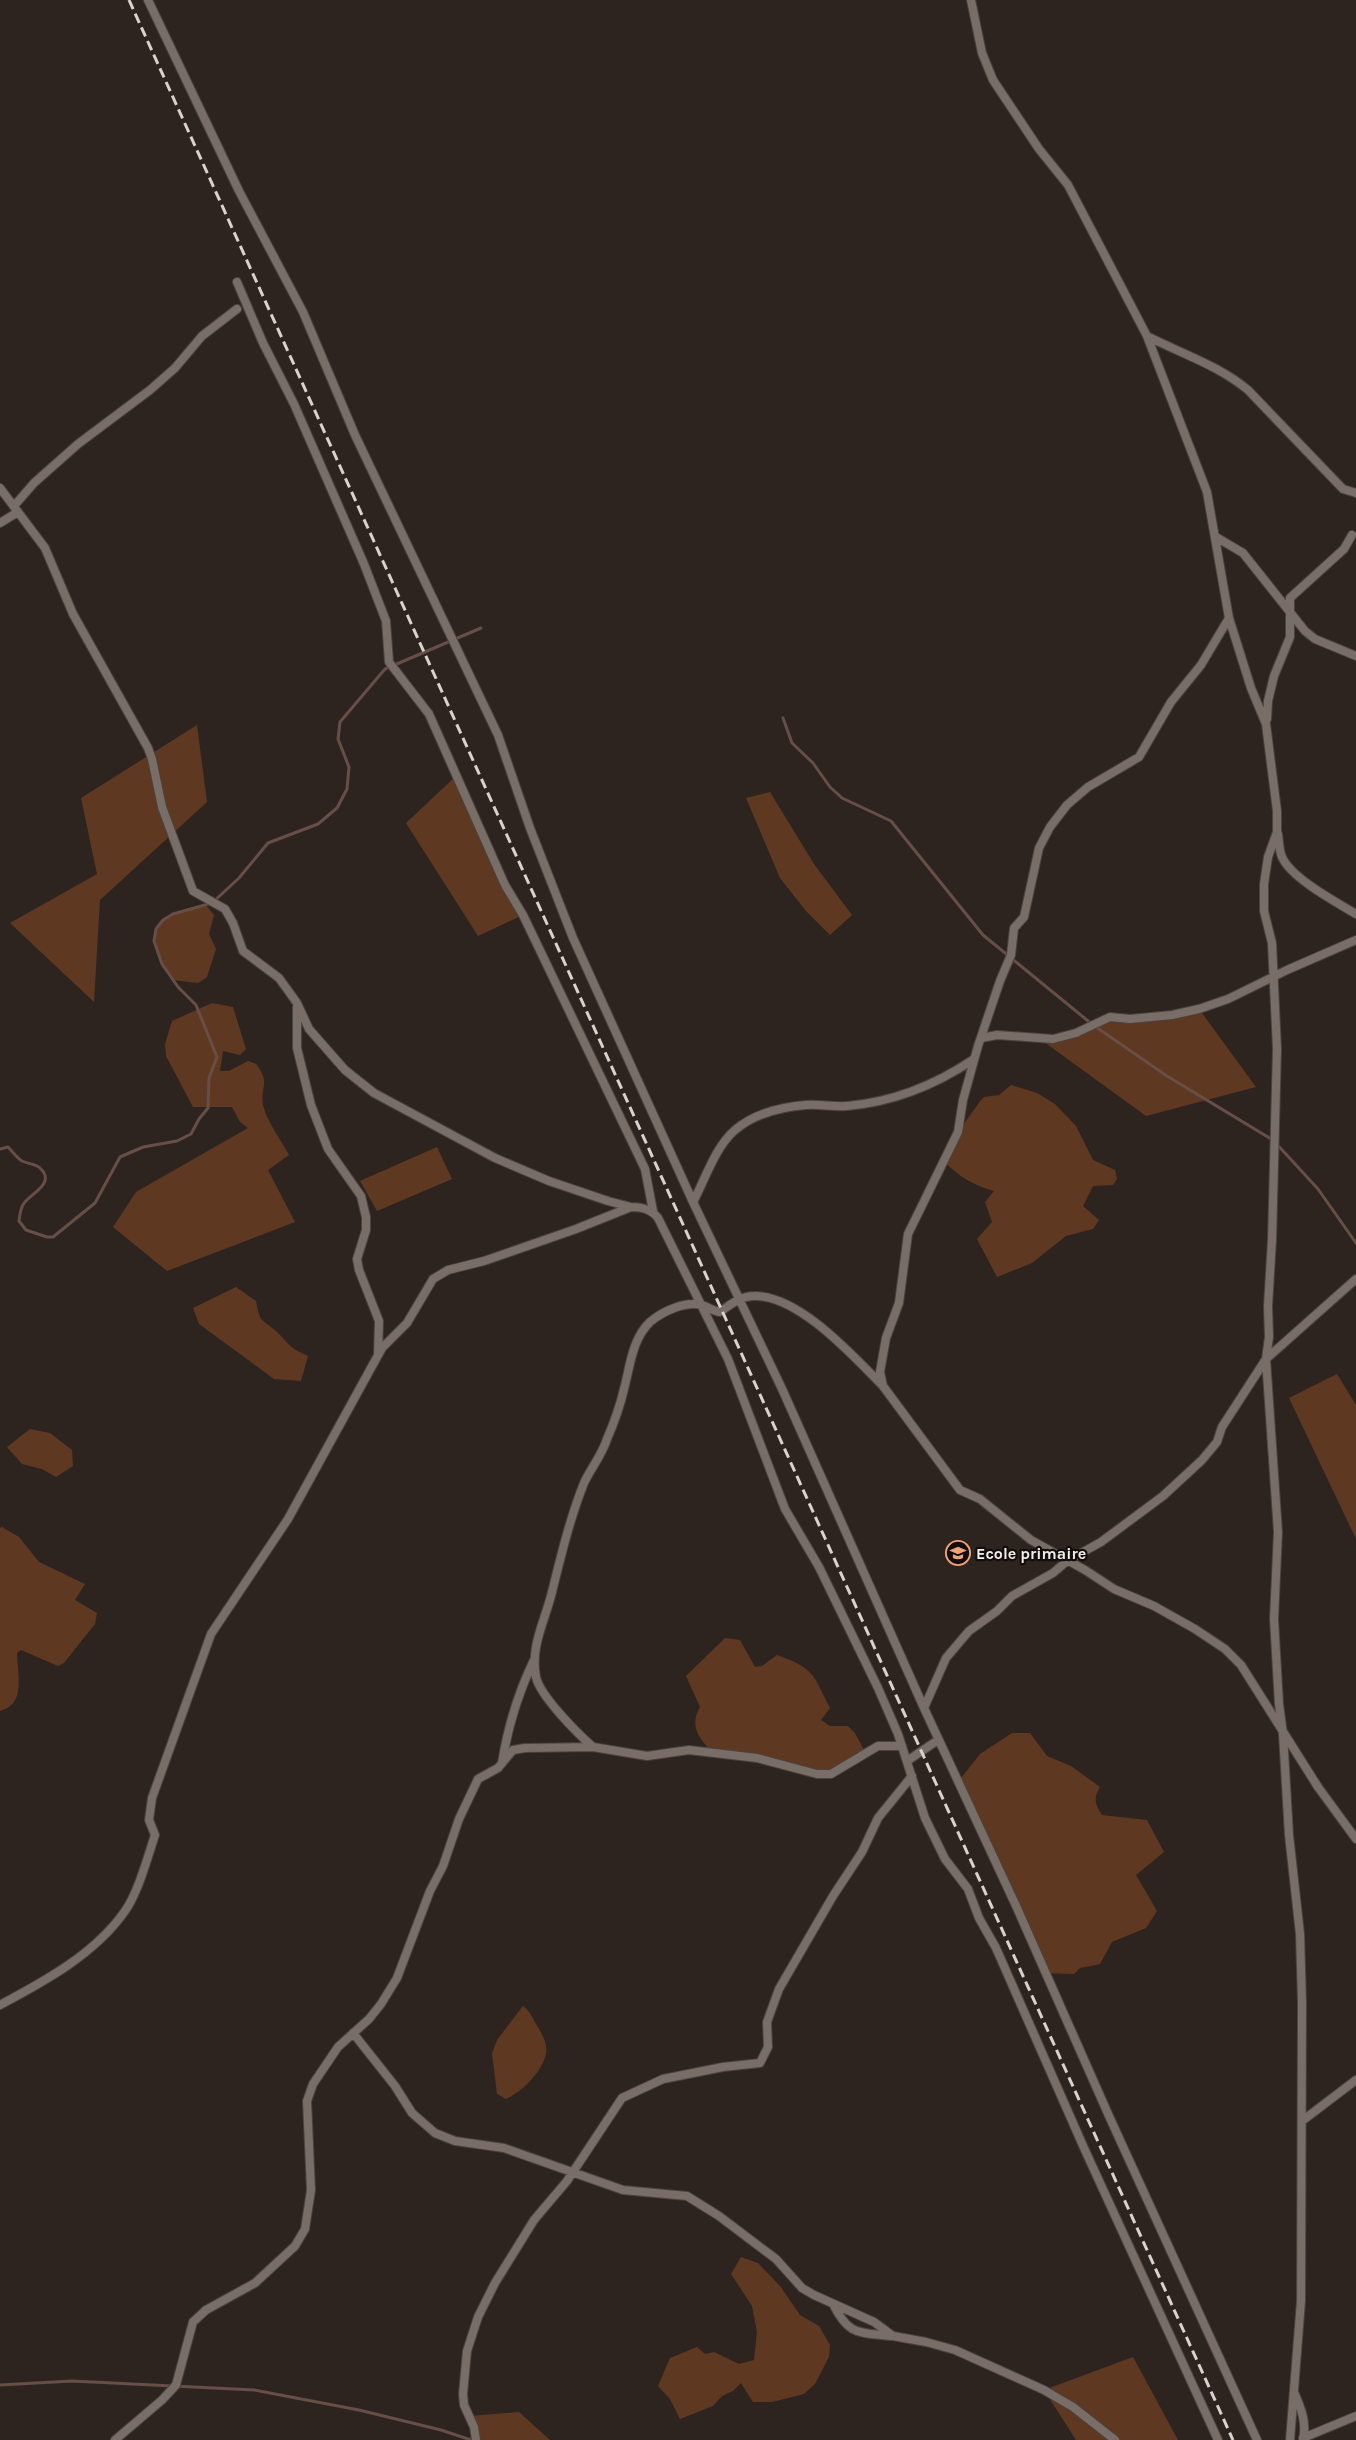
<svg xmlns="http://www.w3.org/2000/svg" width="1356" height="2440" font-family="Karla,sans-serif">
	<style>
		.green { fill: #5f3822 }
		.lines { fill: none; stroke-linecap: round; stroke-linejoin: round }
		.stream { stroke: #674e46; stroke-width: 3 }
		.minor-casing { stroke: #4b433f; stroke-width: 10 }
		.minor { stroke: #796d67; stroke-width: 8 }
		.rail { stroke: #d9d2ce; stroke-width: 3; stroke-dasharray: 10 5; stroke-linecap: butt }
		.labels { text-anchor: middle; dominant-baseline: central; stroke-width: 4.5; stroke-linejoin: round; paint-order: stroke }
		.poi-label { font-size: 16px; font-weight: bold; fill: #f4eeea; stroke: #130e0c; text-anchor: start }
	</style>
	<rect width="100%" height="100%" fill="#2e241f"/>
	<!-- green -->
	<path class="green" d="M 197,725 L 207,802 L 100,900 L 94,1002 L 10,923 L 97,874 L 81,798 Z
		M 457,775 L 523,915 L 478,936 L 406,823 Z
		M 770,792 L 814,864 L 852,915 L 830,935 L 806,911 L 780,878 L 746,798 Z
		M 205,904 L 214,915 L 209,934 L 216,949 L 207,977 L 198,983 L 173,980 C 139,934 154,916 205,904 Z
		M 212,1003 L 233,1007 L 246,1049 L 240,1055 L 223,1051 L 220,1071 L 229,1071 L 248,1061 L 256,1064 C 271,1084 260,1085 263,1105 C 267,1122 281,1140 289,1155 L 268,1170 L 295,1222 L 167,1271 L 113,1227 L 136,1192 L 248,1128 L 240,1122 L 232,1107 L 193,1107 L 166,1056 L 165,1044 L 172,1021 Z
		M 1199,1009 L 1256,1087 L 1146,1116 L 1040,1039 L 1053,1039 L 1110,1017 Z
		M 1011,1085 L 1037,1093 L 1055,1104 L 1076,1126 L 1093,1160 L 1115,1170 L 1117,1179 L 1113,1185 L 1093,1186 L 1083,1206 L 1099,1220 L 1093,1229 L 1066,1236 L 1032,1263 L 997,1277 L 977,1239 L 992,1222 L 985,1202 L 994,1191 C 973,1185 959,1177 944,1161 L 958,1132 L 981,1100 L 984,1097 L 999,1095 Z
		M 437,1147 L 452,1179 L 377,1211 L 360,1181 Z
		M 236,1287 L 256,1301 C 260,1327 265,1319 280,1335 C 292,1348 291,1348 308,1356 L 301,1381 L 274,1379 L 199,1324 L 193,1308 Z
		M 1337,1374 L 1356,1405 L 1356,1539 L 1289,1398 Z
		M 30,1429 L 50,1433 L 72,1450 L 73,1466 L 56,1477 L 42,1469 L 22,1464 L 7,1447 Z
		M 2,1527 L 19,1537 L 39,1562 L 85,1584 L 75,1600 L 97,1613 L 95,1624 L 64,1663 L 58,1666 L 21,1650 L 17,1653 C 17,1673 27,1704 0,1711 L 0,1528 Z
		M 725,1638 L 740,1640 L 755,1667 L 762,1666 L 777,1655 C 815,1669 812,1673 830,1708 L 821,1720 L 830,1726 L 848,1726 L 855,1733 L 866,1754 L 831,1774 L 711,1752 C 699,1736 689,1727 700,1707 L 686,1676 Z
		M 1012,1733 L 1030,1733 L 1047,1756 L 1071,1766 L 1100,1787 C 1093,1798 1095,1804 1102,1815 L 1147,1820 L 1164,1852 L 1136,1875 L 1157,1911 L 1146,1928 L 1112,1942 L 1100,1964 L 1080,1968 L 1074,1974 L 1046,1973 L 958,1782 L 980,1754 Z
		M 523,2006 C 530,2011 532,2017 536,2024 C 541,2032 548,2044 546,2053 C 543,2071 522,2092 506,2099 L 497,2094 L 492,2053 L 497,2040 Z
		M 741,2257 L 758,2263 L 780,2286 L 800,2315 L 819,2326 L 830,2345 L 829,2357 L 815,2384 L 804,2394 L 772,2402 L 753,2402 L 741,2383 L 733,2391 L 722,2396 L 713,2406 L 680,2419 L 670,2399 L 658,2386 L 670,2358 L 697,2347 L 705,2354 L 714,2352 L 739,2364 L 754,2360 L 757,2332 L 752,2306 L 731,2274 Z
		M 1133,2357 L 1178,2440 L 1076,2440 L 1044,2390 Z
		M 519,2412 L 550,2440 L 476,2440 L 469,2416 Z"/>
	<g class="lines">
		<!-- stream -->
		<path class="stream" d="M 783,718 L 792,743 L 813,763 L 830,787 L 842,798 L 891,821 L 983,935 L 1093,1025 L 1167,1076 L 1273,1140 L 1318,1189 L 1356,1243
			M 0,1149 L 8,1147 C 12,1151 17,1158 22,1161 C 28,1164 36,1164 40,1168 C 56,1183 32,1193 25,1202 C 20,1207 20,1215 19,1221 L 26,1230 L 47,1237 L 53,1237 L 95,1203 L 120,1157 L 143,1147 L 177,1141 L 191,1134 L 199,1119 L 208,1108 L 209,1078 L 217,1057 L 196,1005 L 178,987 L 162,964 L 154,941 L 156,929 L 163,920 L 173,914 L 212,903 L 239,878 L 268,843 L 318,824 L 337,808 L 347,789 L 349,767 L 338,739 L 340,722 L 385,669 L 481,628
			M 0,2385 L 72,2381 L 254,2390 L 359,2410 L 441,2430 L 471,2440"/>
		<defs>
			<path id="minor" d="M 148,0 L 239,191 L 303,312 L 355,435 L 498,735 L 530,828 L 573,938 L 693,1202 L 783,1391 L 924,1708 L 1017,1908 L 1109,2116 L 1257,2440
				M 971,0 L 982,53 L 993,80 L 1039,149 L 1068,185 L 1147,336 L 1207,492 L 1229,618 L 1251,688 L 1266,724 L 1277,811 L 1277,832 L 1268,857 L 1264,884 L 1264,911 L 1272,943 L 1277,1049 L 1272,1240 L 1268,1306 L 1269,1337 L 1266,1359 L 1278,1532 L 1274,1619 L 1279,1704 L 1283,1734 L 1289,1835 L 1300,1934 L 1302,2003 L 1301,2301 L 1290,2440
				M 237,282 L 263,343 L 294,404 L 364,564 L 386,621 L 389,662 L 429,714 L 505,885 L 523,915 L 645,1169 L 653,1211
				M 1147,336 C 1182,354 1218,365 1248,390 L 1343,489 L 1356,493
				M 0,488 L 45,548 L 73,614 L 148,748 L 152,759 L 162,807 L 193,891 L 225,909 L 233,923 L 243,951 L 279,978 L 297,1003 L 309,1029 L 345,1070 L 374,1093 L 495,1158 L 549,1181 L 608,1201 L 631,1207
				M 14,506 L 34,483 L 78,444 L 150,390 L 175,368 L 202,336 L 237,309
				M 0,523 L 18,512
				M 1216,537 L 1243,553 L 1305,631 L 1315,639 L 1356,656
				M 1267,719 L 1268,701 L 1274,676 L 1290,637 L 1290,598 L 1344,549 L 1352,535
				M 1278,834 C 1279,841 1279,850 1282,857 C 1291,878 1336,902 1356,914
				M 297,1007 L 297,1048 L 311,1105 L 328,1149 L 361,1196 L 366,1217 L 366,1230 L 357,1259 L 359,1270 L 379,1321 L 378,1355
				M 981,1038 L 997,1035 L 1053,1039 L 1076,1033 L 1110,1017 L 1130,1019 L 1172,1015 L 1199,1009 L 1228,999 L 1287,970 L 1356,940
				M 693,1202 C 705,1180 715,1147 735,1130 C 754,1114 781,1107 806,1105 C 819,1104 833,1107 847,1106 C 893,1102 937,1084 974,1059
				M 883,1386 L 880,1372 L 886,1338 L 899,1303 L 908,1234 L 958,1132 L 963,1100 L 978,1046 L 1000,981 L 1011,955 L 1014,928 L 1024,917 L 1039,848 L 1050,827 L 1067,805 L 1088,787 L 1139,757 L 1171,702 L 1201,665 L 1229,618
				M 924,1708 L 946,1658 L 969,1631 L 997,1611 L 1012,1596 L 1053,1573 L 1067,1561 L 1101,1542 L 1163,1496 L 1202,1460 L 1217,1442 L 1222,1427 L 1266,1359 L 1356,1279
				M 593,1747 C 578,1734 540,1696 536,1677 C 530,1646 545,1621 552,1592 C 561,1556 570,1518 584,1483 C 591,1468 602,1455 607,1439 C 614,1423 620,1406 624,1389 C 630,1367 632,1339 650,1322 C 663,1311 685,1301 702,1305 C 708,1307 713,1311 720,1312 C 730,1305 740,1296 754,1296 C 799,1295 853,1356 883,1386 L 960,1490 L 980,1499 L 1031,1540 L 1085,1570 L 1114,1589 L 1154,1606 L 1195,1629 L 1225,1649 L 1241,1665 L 1318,1787 L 1356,1839
				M 907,1761 L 938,1740
				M 502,1763 C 508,1726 518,1693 534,1660
				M 0,2005 C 45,1981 95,1954 125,1911 C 138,1893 148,1856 155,1835 L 149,1820 L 152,1798 L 211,1634 L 288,1519 L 382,1348 L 407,1323 L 433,1279 L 448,1270 L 484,1261 L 576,1229 L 631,1207 C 642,1207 651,1209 658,1218 L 728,1359 L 785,1509 L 819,1567 L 878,1688 L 898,1734 L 925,1818 L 945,1859 L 968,1889 L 979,1918 L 996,1948 L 1084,2148 L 1218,2440
				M 353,2033 L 395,2086 L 412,2113 L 435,2133 L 455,2141 L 504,2148 L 623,2190 L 687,2196 L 719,2216 L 776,2259 L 802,2288 L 814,2295 L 874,2322 L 893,2336 L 926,2342 L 955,2350 L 1044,2390 L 1073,2407 L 1115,2440
				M 1302,2121 L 1356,2080
				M 833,2304 C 849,2336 858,2332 891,2336
				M 1294,2392 C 1301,2408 1307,2422 1303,2440
				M 1303,2438 L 1356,2416
				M 115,2440 L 162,2400 L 176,2385 L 193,2322 L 206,2310 L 255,2283 L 295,2246 L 305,2229 L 311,2190 L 307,2101 L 313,2084 L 338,2047 L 369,2019 L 381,2004 L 397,1978 L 430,1891 L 443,1866 L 459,1819 L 478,1779 L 498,1768 L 513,1750 L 525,1748 L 593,1747 L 647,1756 L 689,1750 L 757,1758 L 817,1774 L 831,1774 L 878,1746 L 902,1746
				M 476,2440 L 474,2427 L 464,2405 L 463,2394 L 467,2351 L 478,2317 L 495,2283 L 534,2220 L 567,2181 L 622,2098 L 663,2079 L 723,2067 L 760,2063 L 768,2047 L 767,2022 L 779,1989 L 833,1896 L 862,1852 L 878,1818 L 912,1776"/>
		</defs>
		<!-- minor casing -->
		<use href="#minor" class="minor-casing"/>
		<!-- minor -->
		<use href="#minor" class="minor"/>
		<!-- rail -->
		<path class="rail" d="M 129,0 L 1233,2440"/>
	</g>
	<!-- icons -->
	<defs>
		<symbol id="school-ring" viewBox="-11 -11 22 22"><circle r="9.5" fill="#130e0c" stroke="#f0a278" stroke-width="1.5"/><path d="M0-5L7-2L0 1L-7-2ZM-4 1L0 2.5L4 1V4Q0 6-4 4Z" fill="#f0a278"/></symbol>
	</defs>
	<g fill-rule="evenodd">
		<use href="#school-ring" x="944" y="1539" width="28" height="28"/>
	</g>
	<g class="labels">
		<!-- poi labels -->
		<g class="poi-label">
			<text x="976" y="1553">Ecole primaire</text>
		</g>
	</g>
</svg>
